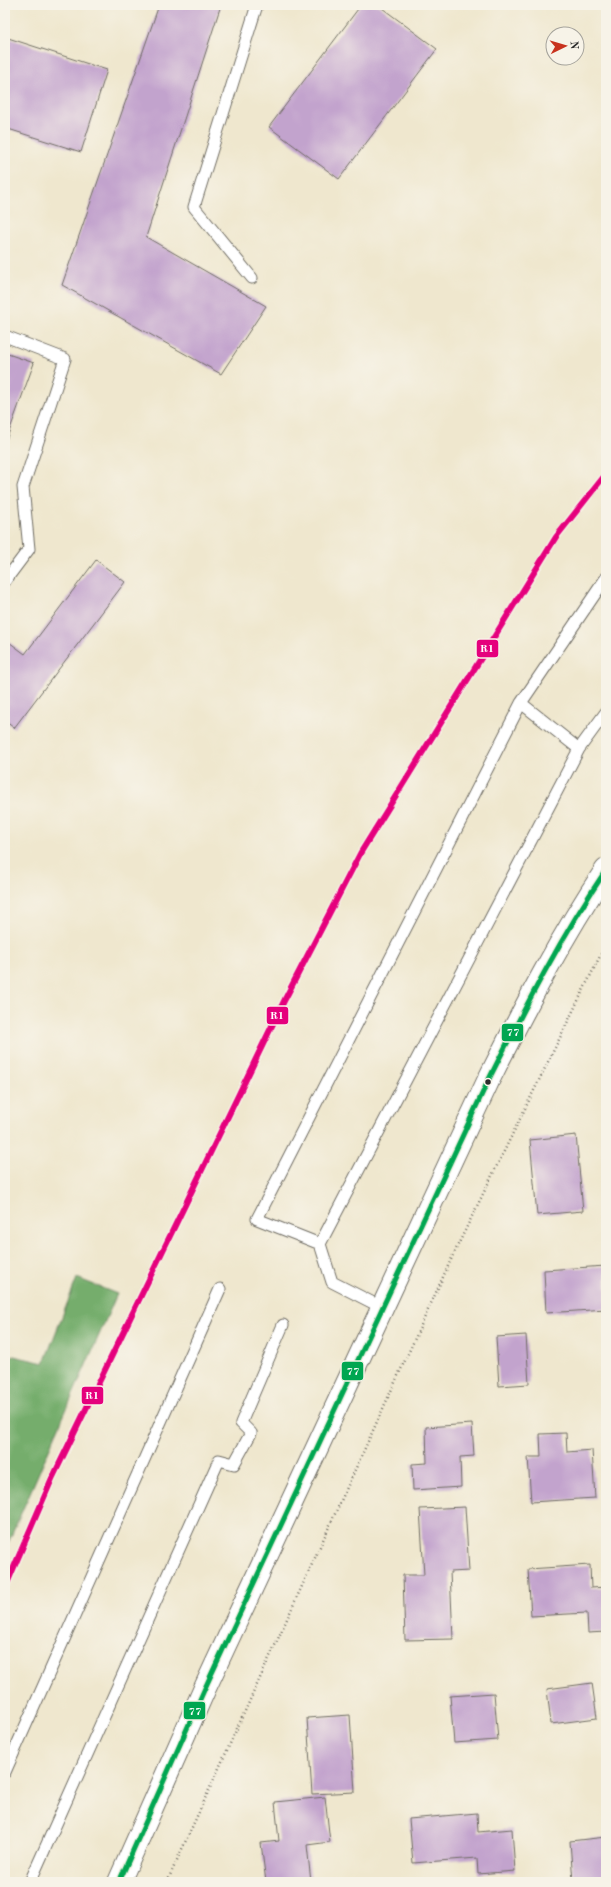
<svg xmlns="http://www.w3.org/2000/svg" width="611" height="1887" font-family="'Old Standard TT',serif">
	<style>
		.forest { fill: #74ad6c; stroke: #506c4c }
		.building { fill: #c2a3cd }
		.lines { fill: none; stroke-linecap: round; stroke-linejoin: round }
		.lane-casing { stroke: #706d64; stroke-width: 13 }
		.secondary-casing { stroke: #706d64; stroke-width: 24 }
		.path { stroke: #706d64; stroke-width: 2.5; stroke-dasharray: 1 3; stroke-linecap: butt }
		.lane { stroke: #fff; stroke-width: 11 }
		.secondary { stroke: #fff; stroke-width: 22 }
		.bus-1-casing { stroke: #f7f3e8; stroke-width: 8 }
		.bus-1 { stroke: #00a651; stroke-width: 5 }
		.rail-1-casing { stroke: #f7f3e8; stroke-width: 9 }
		.rail-1 { stroke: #e5007d; stroke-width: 6 }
		.bus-dot { fill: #2b2b2b; stroke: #f7f3e8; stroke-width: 1.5 }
		.line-badge { stroke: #f7f3e8; stroke-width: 1.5 }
		.badge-label { font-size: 11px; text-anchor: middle; font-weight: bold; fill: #fff }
	</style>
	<rect width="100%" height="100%" fill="#f7f3e8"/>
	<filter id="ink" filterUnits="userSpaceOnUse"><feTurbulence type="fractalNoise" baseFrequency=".025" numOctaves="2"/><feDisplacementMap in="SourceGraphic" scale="8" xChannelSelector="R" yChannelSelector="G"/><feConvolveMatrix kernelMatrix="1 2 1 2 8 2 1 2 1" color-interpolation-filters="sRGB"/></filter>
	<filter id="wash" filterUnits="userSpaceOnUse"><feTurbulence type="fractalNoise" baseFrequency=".012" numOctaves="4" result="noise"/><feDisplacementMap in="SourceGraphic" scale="16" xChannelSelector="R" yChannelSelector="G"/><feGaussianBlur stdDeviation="0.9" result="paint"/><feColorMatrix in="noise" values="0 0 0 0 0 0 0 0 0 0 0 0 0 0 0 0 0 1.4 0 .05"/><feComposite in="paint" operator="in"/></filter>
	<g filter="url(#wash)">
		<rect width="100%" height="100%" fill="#efe7ce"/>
		<!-- forest -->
		<path class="forest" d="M 77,1278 L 117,1294 L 5,1550 L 5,1354 L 44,1363 Z"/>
		<g id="blocks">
			<!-- building -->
			<path class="building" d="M 159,5 L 221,5 L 146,237 L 266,306 L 221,374 L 62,285 Z
				M 361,5 L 378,5 L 437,49 L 339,179 L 269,127 Z
				M 5,37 L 107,70 L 81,152 L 5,128 Z
				M 5,353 L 34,363 L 5,443 Z
				M 96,560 L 125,582 L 14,728 L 5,721 L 5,639 L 25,654 Z
				M 576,1135 L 583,1211 L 537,1215 L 530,1140 Z
				M 606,1266 L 606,1309 L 546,1313 L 544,1270 Z
				M 526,1335 L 529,1384 L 499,1386 L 496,1337 Z
				M 472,1424 L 474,1456 L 460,1457 L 461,1487 L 413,1490 L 412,1464 L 427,1463 L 426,1427 Z
				M 566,1433 L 567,1452 L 592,1450 L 595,1498 L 531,1502 L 528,1457 L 541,1457 L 540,1434 Z
				M 465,1507 L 469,1571 L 450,1572 L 453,1639 L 405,1640 L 403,1575 L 424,1575 L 420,1509 Z
				M 590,1565 L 591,1588 L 606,1587 L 606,1632 L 588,1633 L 587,1613 L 531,1616 L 528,1569 Z
				M 592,1683 L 597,1718 L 551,1724 L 547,1689 Z
				M 494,1693 L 498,1740 L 454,1743 L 450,1696 Z
				M 350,1715 L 355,1792 L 312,1794 L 307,1718 Z
				M 325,1797 L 330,1842 L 307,1845 L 311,1882 L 266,1882 L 261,1843 L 279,1841 L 275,1802 Z
				M 477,1813 L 478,1832 L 512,1829 L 515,1871 L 478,1874 L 477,1858 L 413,1863 L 409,1819 Z
				M 606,1837 L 606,1882 L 573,1882 L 570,1841 Z"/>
		</g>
	</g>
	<g filter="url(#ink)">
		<use href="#blocks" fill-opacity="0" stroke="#706d64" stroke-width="1"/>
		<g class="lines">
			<defs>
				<path id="lane" d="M 252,278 L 194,207 L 257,5
					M 5,336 L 65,359 L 23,487 L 29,549 L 5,581
					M 521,703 L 579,749
					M 320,1244 L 257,1219 L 521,703 L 606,578
					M 383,1308 L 332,1282 L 320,1244 L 579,749 L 606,712
					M 5,1772 L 220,1289
					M 30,1882 L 219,1460 L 234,1464 L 251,1433 L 241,1423 L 283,1325"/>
				<path id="secondary" d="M 119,1882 L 205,1688 L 489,1079 C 525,1007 561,937 606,870"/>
			</defs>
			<!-- lane casing -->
			<use href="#lane" class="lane-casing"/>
			<!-- secondary casing -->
			<use href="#secondary" class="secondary-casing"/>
			<!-- path -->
			<path class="path" d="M 167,1882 L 454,1253 L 606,944"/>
			<!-- lane -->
			<use href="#lane" class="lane"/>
			<!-- secondary -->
			<use href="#secondary" class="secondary"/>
			<defs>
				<path id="bus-1" d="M 119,1882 L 205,1688 L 489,1079 C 525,1007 561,937 606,870"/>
			</defs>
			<!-- bus-1 casing -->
			<use href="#bus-1" class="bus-1-casing"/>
			<!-- bus-1 -->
			<use href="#bus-1" class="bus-1"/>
			<defs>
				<path id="rail-1" d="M 5,1588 L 52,1479 L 285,999 L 361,852 L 556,537 L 606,474"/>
			</defs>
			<!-- rail-1 casing -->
			<use href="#rail-1" class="rail-1-casing"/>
			<!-- rail-1 -->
			<use href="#rail-1" class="rail-1"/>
		</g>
	</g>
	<!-- markers -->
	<circle class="bus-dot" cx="488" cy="1082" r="3.5"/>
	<g class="line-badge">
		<rect x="476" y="639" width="23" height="19" rx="4" fill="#e5007d"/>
		<rect x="266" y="1006" width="23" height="19" rx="4" fill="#e5007d"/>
		<rect x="501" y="1023" width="23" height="19" rx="4" fill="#00a651"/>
		<rect x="341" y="1361" width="23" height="20" rx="4" fill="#00a651"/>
		<rect x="81" y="1386" width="23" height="19" rx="4" fill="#e5007d"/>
		<rect x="183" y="1701" width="23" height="19" rx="4" fill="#00a651"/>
	</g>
	<g class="badge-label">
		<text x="487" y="652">R1</text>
		<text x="277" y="1019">R1</text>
		<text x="513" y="1036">77</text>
		<text x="353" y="1375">77</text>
		<text x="92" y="1399">R1</text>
		<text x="195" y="1715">77</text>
	</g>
	<!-- margin -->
	<rect width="611" height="1887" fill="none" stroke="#f7f3e8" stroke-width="20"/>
	<!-- north arrow -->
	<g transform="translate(565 46) rotate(85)"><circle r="19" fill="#f7f3e8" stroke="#a5a39c"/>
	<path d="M0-3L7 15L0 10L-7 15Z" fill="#c8321e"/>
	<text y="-6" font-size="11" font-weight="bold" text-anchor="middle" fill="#2b2b2b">N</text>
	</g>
</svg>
